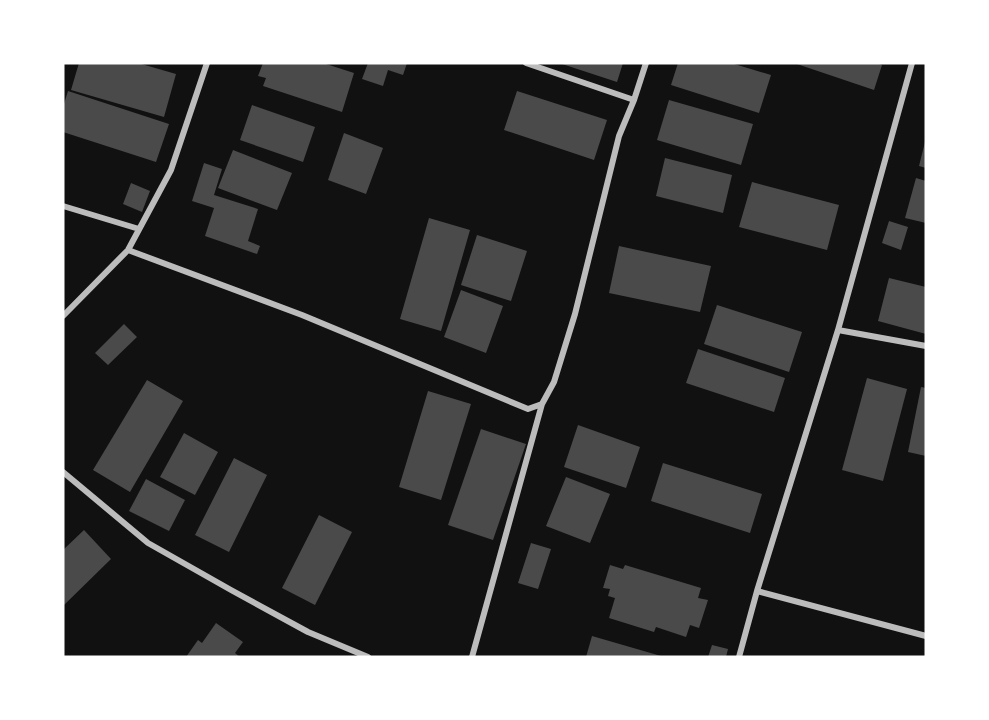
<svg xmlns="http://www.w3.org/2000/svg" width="989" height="720" font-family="Montserrat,sans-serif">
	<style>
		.building { fill: #4a4a4a }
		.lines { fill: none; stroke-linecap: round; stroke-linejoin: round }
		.minor { stroke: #bcbcbc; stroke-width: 6 }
	</style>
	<rect width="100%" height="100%" fill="#111"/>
	<!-- building -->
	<path class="building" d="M 79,63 L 138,63 L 176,74 L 164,117 L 71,90 Z
		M 263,63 L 323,63 L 354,73 L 342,112 L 263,86 L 266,78 L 258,76 Z
		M 368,63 L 407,63 L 403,75 L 388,70 L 383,86 L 362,79 Z
		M 559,63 L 623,63 L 617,82 Z
		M 678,63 L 731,63 L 771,75 L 759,113 L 671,85 Z
		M 794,63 L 877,63 L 882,65 L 874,90 Z
		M 68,91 L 169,124 L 156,162 L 63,132 L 63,107 Z
		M 517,91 L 607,120 L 594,160 L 504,130 Z
		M 669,100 L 753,124 L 741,165 L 657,140 Z
		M 252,105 L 315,127 L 303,162 L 240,140 Z
		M 344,133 L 383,148 L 366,194 L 328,180 Z
		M 925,142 L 926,142 L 926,168 L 919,166 Z
		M 233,150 L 292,173 L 277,210 L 218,188 Z
		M 665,158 L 732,175 L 723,213 L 656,196 Z
		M 204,163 L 222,169 L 214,195 L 258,209 L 248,241 L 260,246 L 257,254 L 205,236 L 214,208 L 192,201 Z
		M 916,178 L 926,181 L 926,223 L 905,218 Z
		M 752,182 L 839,205 L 827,250 L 739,227 Z
		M 131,183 L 150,191 L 142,212 L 123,204 Z
		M 429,218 L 470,230 L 441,331 L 400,319 Z
		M 889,221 L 908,227 L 901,250 L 882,243 Z
		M 477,235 L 527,251 L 511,301 L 461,285 Z
		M 619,246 L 711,266 L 700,312 L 609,293 Z
		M 889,278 L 926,287 L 926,334 L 878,321 Z
		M 461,290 L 503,306 L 486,353 L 444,337 Z
		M 717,305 L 802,332 L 789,372 L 704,344 Z
		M 124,324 L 137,337 L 108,365 L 95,353 Z
		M 698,349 L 785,378 L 774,412 L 686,383 Z
		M 867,378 L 907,389 L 883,481 L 842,470 Z
		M 147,380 L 183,401 L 130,492 L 93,470 Z
		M 921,387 L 926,388 L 926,456 L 908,452 Z
		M 428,391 L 471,404 L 441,500 L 399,487 Z
		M 578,425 L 640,447 L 626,488 L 564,467 Z
		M 481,429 L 526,444 L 493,540 L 448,525 Z
		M 184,433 L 218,452 L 195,495 L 160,477 Z
		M 234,458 L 267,475 L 229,552 L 195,535 Z
		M 663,463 L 762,494 L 750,533 L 651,501 Z
		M 566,477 L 610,494 L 590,543 L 546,526 Z
		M 146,479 L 185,500 L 169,531 L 129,511 Z
		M 319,515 L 352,532 L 315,605 L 282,588 Z
		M 84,530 L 111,559 L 63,606 L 63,550 Z
		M 531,543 L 551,549 L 538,589 L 518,583 Z
		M 610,565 L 623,569 L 625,565 L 701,588 L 698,598 L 708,600 L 699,628 L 690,625 L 686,637 L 656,627 L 654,632 L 609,618 L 615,598 L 608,596 L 610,589 L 603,588 Z
		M 216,623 L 243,642 L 235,653 L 240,657 L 186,657 L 198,640 L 202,643 Z
		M 592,636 L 661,656 L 661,657 L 586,657 Z
		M 712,645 L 728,649 L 726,657 L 708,657 Z"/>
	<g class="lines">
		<!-- minor -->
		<path class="minor" d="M 526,63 L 634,100
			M 63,206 L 139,229
			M 128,250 L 302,315 L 528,409 L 542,404 L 554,382 L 575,314 L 619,136 L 634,100 L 646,63
			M 63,316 L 128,250 L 171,170 L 207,63
			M 838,330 L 926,346
			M 63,472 L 148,543 L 231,590 L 308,632 L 368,657
			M 757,591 L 926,636
			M 472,657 L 542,404
			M 739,657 L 757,591 L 838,330 L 912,63"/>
	</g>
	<!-- border -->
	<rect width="989" height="720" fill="none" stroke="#ffffff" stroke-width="129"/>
</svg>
